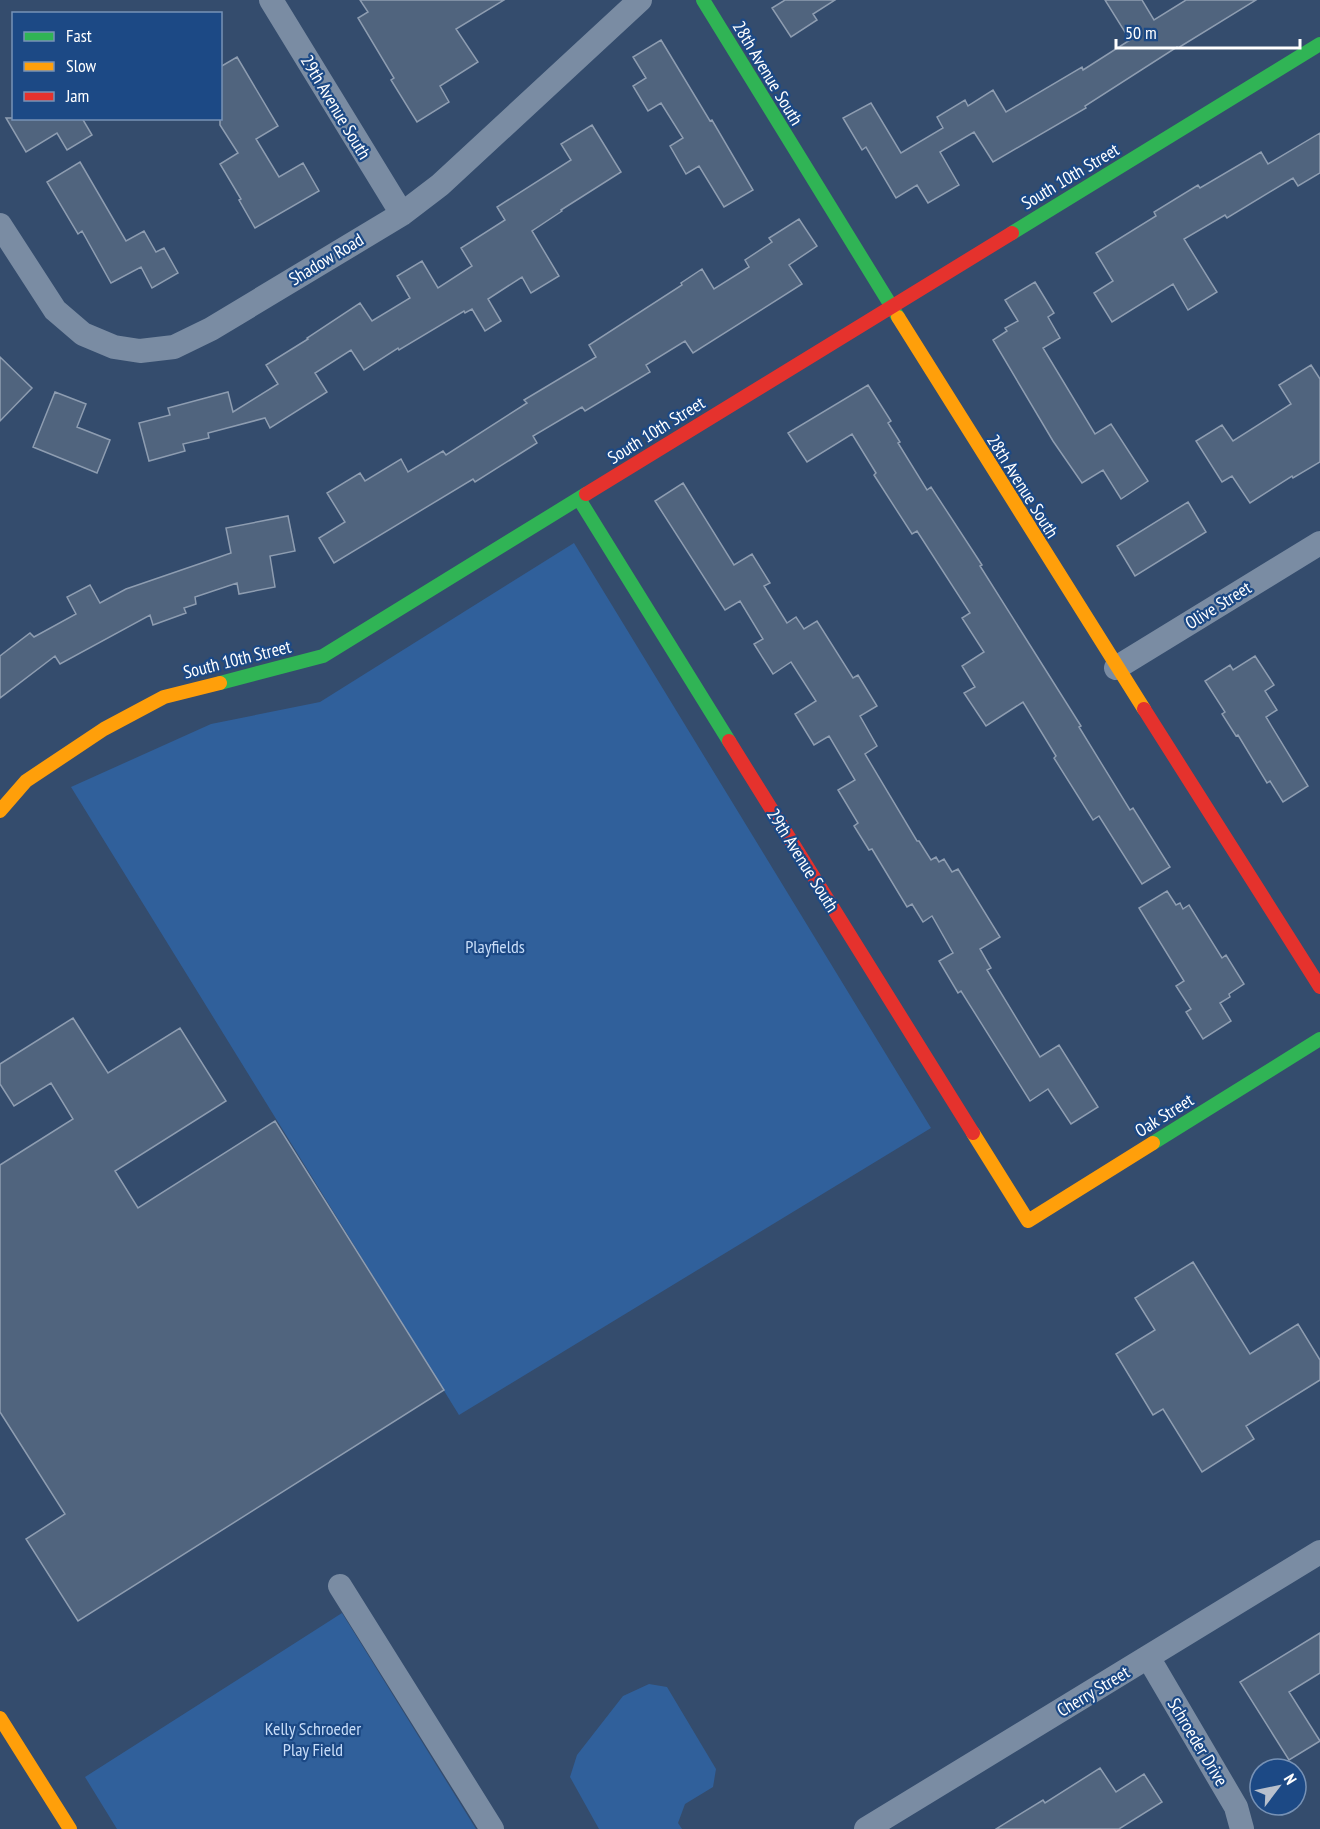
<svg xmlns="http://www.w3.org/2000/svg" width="1320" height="1829" font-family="'PT Sans Narrow',sans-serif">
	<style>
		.green { fill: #30609b }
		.building { fill: #50647e; stroke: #8e9db1; stroke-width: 1.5 }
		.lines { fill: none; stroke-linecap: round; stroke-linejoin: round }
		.street { stroke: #7a8ca3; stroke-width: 24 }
		.fast { stroke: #30b455; stroke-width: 14 }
		.slow { stroke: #ff9f0a; stroke-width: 14 }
		.jam { stroke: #e5322d; stroke-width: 14 }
		.labels { text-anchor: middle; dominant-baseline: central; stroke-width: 4.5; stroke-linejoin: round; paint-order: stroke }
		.street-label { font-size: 18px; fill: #fff; stroke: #1c4985 }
		.park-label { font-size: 18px; fill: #c8ddf8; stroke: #1c4985 }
	</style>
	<rect width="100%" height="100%" fill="#344c6d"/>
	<!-- green -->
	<path class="green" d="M 574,543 L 931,1128 L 459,1415 L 71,787 L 211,724 L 320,702 Z
		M 342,1613 L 476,1829 L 117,1829 L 85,1777 Z
		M 649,1684 L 667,1687 L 716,1769 L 713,1787 L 685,1804 L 678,1823 L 682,1829 L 599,1829 L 570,1777 L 577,1755 L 623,1696 Z"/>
	<!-- building -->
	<path class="building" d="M 360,0 L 504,0 L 456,29 L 478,62 L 440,86 L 449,102 L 417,122 L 391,80 L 394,78 L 358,18 L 368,12 Z
		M 785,0 L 835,0 L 813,14 L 817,20 L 791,37 L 772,8 Z
		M 1105,0 L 1142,0 L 1154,20 L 1186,0 L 1256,0 L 1178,48 L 1177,47 L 1085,106 L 1086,108 L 993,162 L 974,132 L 940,152 L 959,185 L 928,203 L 917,185 L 896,198 L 866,147 L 862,150 L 843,118 L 871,103 L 901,153 L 943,128 L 937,117 L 965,100 L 968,106 L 993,90 L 1006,112 L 1082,67 L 1083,70 L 1130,40 Z
		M 661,40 L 710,121 L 712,120 L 753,190 L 724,207 L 699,166 L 686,174 L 670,146 L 683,138 L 661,103 L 648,111 L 633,86 L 646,78 L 633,57 Z
		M 237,57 L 278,126 L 256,139 L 279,177 L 303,163 L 319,191 L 255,228 L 239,200 L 241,199 L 220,164 L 238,153 L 220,125 L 220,67 Z
		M 6,118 L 82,118 L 92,135 L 67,150 L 57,133 L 26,152 Z
		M 592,125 L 621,172 L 561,210 L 562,211 L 532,231 L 559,276 L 531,293 L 522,277 L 488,299 L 501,321 L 485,331 L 472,309 L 465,313 L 464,311 L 399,350 L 398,348 L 364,370 L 351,350 L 315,373 L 327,392 L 270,428 L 265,418 L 208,433 L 209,438 L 183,444 L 185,451 L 149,461 L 139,423 L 170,415 L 168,408 L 228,392 L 233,412 L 278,384 L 266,365 L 308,339 L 307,338 L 360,303 L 372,321 L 410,298 L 397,276 L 422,261 L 438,288 L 472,266 L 461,248 L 505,220 L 497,207 L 571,160 L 561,144 Z
		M 1320,133 L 1320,173 L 1298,186 L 1293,178 L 1227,218 L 1225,215 L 1184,239 L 1217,292 L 1188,310 L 1173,284 L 1112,322 L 1094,293 L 1113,281 L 1096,253 L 1156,216 L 1154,212 L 1198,185 L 1200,188 L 1261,152 L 1268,164 Z
		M 80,162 L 126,241 L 144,231 L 156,252 L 164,248 L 178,273 L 152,288 L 141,267 L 111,283 L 82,231 L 78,234 L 47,182 Z
		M 799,219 L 817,246 L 789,265 L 802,284 L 693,353 L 685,341 L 646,365 L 650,372 L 585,411 L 582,407 L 533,436 L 537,443 L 475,482 L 473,479 L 334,563 L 319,538 L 345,522 L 327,493 L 360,473 L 365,481 L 401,459 L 408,472 L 443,451 L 446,455 L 527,403 L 524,400 L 596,357 L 589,345 L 682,285 L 681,283 L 702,269 L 714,289 L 749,267 L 745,260 L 772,242 L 769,238 Z
		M 1035,282 L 1054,313 L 1048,317 L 1060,338 L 1043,348 L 1095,434 L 1111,424 L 1148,481 L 1121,499 L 1103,470 L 1082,483 L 1053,441 L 993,340 L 1007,331 L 1005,328 L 1018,321 L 1005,300 Z
		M 0,357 L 32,388 L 0,421 Z
		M 1311,365 L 1320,379 L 1320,462 L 1293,478 L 1292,476 L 1250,503 L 1232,476 L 1222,482 L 1196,441 L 1222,425 L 1233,441 L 1291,404 L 1279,385 Z
		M 868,385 L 891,421 L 888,423 L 900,442 L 898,443 L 927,490 L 931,487 L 982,565 L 980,566 L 1081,726 L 1079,727 L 1130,810 L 1133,808 L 1170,867 L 1142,884 L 1099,816 L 1093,820 L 1054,758 L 1056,756 L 1023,702 L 986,726 L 964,693 L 975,687 L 962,666 L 984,652 L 962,618 L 970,613 L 917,531 L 912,534 L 874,475 L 876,473 L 852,434 L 807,462 L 788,433 Z
		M 55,392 L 86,404 L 77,427 L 110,440 L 97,473 L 33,447 Z
		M 683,483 L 734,565 L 752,554 L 770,583 L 764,586 L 787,623 L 796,617 L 804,629 L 817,621 L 853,678 L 858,675 L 877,706 L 860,716 L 877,746 L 865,754 L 917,841 L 919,841 L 931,860 L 936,857 L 939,862 L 944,859 L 952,872 L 958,869 L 1000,937 L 980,949 L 991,968 L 987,970 L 1040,1057 L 1059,1045 L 1098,1107 L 1071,1124 L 1048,1089 L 1030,1101 L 961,991 L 958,993 L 939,961 L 953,953 L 932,916 L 923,922 L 912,904 L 907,907 L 872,849 L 869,850 L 854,826 L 858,823 L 838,790 L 855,780 L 829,736 L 814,745 L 795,714 L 816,701 L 791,662 L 773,674 L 754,644 L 763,639 L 740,601 L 725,610 L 655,501 Z
		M 1188,502 L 1206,532 L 1135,576 L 1117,546 Z
		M 288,516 L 295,551 L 270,556 L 275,587 L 239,594 L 237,583 L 195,597 L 196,604 L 184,608 L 186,613 L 153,625 L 150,615 L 60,664 L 55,656 L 0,698 L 0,656 L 30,633 L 34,637 L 76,614 L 67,597 L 90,585 L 100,603 L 126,589 L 231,553 L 226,528 Z
		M 1255,656 L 1274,685 L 1265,691 L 1277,710 L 1266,717 L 1308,786 L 1283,802 L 1270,781 L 1267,783 L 1238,735 L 1236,736 L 1222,714 L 1225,712 L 1205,681 L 1230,665 L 1233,670 Z
		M 1167,891 L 1176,905 L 1180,903 L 1183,909 L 1189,905 L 1222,958 L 1226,955 L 1244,984 L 1229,994 L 1230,997 L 1220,1003 L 1231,1021 L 1203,1039 L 1186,1012 L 1191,1009 L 1176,986 L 1184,981 L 1139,908 Z
		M 73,1018 L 108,1073 L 180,1028 L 226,1101 L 115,1171 L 138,1208 L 275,1121 L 444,1390 L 78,1621 L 26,1539 L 65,1514 L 0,1412 L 0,1165 L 73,1119 L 51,1083 L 14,1106 L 0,1084 L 0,1064 Z
		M 1193,1262 L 1250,1354 L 1298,1324 L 1320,1360 L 1320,1380 L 1246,1426 L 1254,1439 L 1202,1472 L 1163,1409 L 1153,1415 L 1116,1354 L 1155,1330 L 1135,1298 Z
		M 1320,1633 L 1320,1673 L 1289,1692 L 1320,1741 L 1289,1760 L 1240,1682 Z
		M 1100,1768 L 1116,1792 L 1144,1774 L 1162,1802 L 1119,1829 L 996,1829 L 1043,1800 L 1045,1803 Z"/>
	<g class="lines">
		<!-- street -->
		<path class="street" d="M 271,0 L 402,214
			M 0,225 L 55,310 L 83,334 L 114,347 L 140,351 L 174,347 L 211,329 L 402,214 L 440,185 L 640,0
			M 1116,668 L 1320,543
			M 340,1586 L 492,1829
			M 1148,1657 L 1236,1807 L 1242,1829
			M 866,1829 L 1320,1552"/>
		<!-- fast -->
		<path class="fast" d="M 703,0 L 898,317
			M 1012,233 L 1320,44
			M 579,499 L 729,741
			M 220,683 L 323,656 L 586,494
			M 1153,1143 L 1320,1039"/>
		<!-- slow -->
		<path class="slow" d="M 898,317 L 1144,709
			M 0,811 L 26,781 L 104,729 L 164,697 L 220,683
			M 973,1133 L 1028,1221 L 1153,1143
			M 0,1718 L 70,1829"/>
		<!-- jam -->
		<path class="jam" d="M 586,494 L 1012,233
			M 1144,709 L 1320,987
			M 729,741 L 973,1133"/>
	</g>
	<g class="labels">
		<!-- street labels -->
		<g class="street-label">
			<text transform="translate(768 73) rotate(59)">28th Avenue South</text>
			<text transform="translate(336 107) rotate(59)">29th Avenue South</text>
			<text transform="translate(1070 176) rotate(-31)">South 10th Street</text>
			<text transform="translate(326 259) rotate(-31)">Shadow Road</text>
			<text transform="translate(656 430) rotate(-32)">South 10th Street</text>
			<text transform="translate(1023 486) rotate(58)">28th Avenue South</text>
			<text transform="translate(1218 605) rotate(-32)">Olive Street</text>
			<text transform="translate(237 659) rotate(-14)">South 10th Street</text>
			<text transform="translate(803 860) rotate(58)">29th Avenue South</text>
			<text transform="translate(1164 1115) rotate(-32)">Oak Street</text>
			<text transform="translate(1093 1691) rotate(-31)">Cherry Street</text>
			<text transform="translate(1198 1742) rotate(59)">Schroeder Drive</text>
		</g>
		<!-- park labels -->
		<g class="park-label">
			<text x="495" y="946">Playfields</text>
			<text x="313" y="1728">Kelly Schroeder<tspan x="313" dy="21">Play Field</tspan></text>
		</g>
	</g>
	<!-- legend -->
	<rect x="12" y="12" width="210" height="108" fill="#1c4985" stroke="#7792b6" stroke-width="1.5"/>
	<rect x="24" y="32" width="30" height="9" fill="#30b455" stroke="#7792b6" stroke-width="1.5"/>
	<text x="66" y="42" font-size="18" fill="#ffffff">Fast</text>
	<rect x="24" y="62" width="30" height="9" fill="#ff9f0a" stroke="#7792b6" stroke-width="1.5"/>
	<text x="66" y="72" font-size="18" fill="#ffffff">Slow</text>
	<rect x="24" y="92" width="30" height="9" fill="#e5322d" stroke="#7792b6" stroke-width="1.5"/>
	<text x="66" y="102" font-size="18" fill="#ffffff">Jam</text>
	<!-- north arrow -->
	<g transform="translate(1278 1787) rotate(58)"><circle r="28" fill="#1c4985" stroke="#7792b6" stroke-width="1.5"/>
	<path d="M0-4.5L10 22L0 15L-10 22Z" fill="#b8c0cc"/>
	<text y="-9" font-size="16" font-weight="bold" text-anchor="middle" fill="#ffffff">N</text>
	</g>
	<!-- scale -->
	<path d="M1116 39v9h184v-9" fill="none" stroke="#ffffff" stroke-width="3"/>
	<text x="1125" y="39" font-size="18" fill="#ffffff" stroke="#1c4985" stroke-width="4.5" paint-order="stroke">50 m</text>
</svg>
